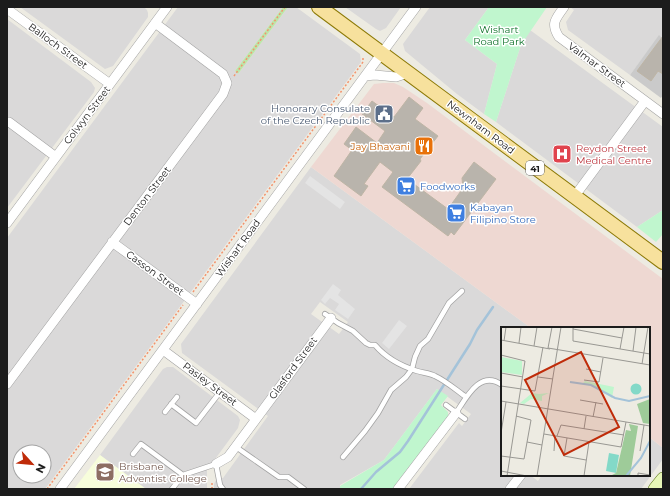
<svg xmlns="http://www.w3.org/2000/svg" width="670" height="496" font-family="Montserrat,sans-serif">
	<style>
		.residential { fill: #dad9d9; fill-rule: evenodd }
		.commercial { fill: #eed8d2 }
		.education { fill: #f7fddb }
		.religious { fill: #cacaca }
		.grass { fill: #bce6aa }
		.park { fill: #c0f6ce }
		.parking { fill: #e4e4e4 }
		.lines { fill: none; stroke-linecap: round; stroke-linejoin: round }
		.stream { stroke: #a4c3d9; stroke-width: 2.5 }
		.building { fill: #b9b4ac; stroke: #beb5a5 }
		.lane-casing { stroke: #a3a3a3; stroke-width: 6 }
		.street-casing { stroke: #a3a3a3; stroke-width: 10 }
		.secondary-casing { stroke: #506d0a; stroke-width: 14 }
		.primary-casing { stroke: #8d7a07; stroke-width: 16 }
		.path { stroke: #f3946d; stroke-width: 1.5; stroke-dasharray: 2 2; stroke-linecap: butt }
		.lane { stroke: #fff; stroke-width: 4.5 }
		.street { stroke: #fff; stroke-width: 9 }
		.secondary { stroke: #e7f6b7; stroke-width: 13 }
		.primary { stroke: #f7e19d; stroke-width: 14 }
		.labels { text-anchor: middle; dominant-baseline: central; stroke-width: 3; stroke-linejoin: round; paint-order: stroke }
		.shield { fill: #fff; stroke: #606060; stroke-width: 1 }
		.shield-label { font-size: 9px; font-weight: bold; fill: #1c1c1c }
		.park-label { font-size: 10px; fill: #10742b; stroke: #fff }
		.street-label { font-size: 10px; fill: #1c1c1c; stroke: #fff }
		.service-label { font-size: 10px; fill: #4e5e75; stroke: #fff; text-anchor: end }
		.food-label { font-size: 10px; fill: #c56008; stroke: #fff; text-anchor: end }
		.health-label { font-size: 10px; fill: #be3a42; stroke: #fff; text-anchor: start }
		.shop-label { font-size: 10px; fill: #366cbe; stroke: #fff; text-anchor: start }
		.education-label { font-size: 10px; fill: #785e54; stroke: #fff; text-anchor: start }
		.inset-river { fill: none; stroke: #a4c3d9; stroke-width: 2 }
		.inset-road { fill: none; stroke: #999893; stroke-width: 1 }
		.view { fill: #bf2b09; fill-opacity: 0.15; stroke: #bf2b09; stroke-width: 2 }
		.inset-edge { fill: none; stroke: #1c1c1c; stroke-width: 2 }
	</style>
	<rect width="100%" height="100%" fill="#edebe2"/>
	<!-- residential -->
	<path class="residential" d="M 20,7 L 144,7 L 147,10 L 148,13 L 148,17 L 113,66 L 105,69 Z
		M 178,7 L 283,7 L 235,71 L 238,74 L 288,7 L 296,7 L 360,54 L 361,62 L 45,489 L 7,489 L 7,238 ZM 20,452 L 44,452 L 44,476 L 20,476 Z
		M 345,7 L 401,7 L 386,28 L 380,31 L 376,29 Z
		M 430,7 L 489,7 L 465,40 L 497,64 L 484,114 L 457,94 L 405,51 L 403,44 Z
		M 570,7 L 663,7 L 663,39 L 659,36 L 630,75 L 568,30 L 566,22 L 574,10 Z
		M 7,19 L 91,82 L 95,88 L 94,92 L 7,208 Z
		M 530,30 L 663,127 L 663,210 L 637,227 L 496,122 L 521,45 Z
		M 311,167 L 531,328 L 502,328 L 502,475 L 530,475 L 538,481 L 542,475 L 649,475 L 649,437 L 663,448 L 663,459 L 641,489 L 409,489 L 459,423 L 462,426 L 471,414 L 437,389 L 384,460 L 340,485 L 340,489 L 214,489 L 214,484 L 216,480 L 223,478 L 268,416 L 182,353 L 181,344 ZM 320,302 L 348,322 L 339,334 L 311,314 Z
		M 167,367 L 173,367 L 238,416 L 240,420 L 238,428 L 207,470 L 207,489 L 146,489 L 100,455 L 163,369 Z"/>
	<!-- commercial -->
	<path class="commercial" d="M 383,83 L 394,83 L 403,87 L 427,103 L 663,279 L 663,448 L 649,437 L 649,328 L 531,328 L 311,167 L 374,84 Z"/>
	<!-- education -->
	<path class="education" d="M 100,455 L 146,489 L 74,489 Z"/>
	<!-- religious -->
	<path class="religious" d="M 659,35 L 663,39 L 663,95 L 661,98 L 630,75 Z"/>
	<!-- grass -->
	<path class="grass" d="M 283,7 L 288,7 L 238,74 L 235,71 Z"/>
	<!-- park -->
	<path class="park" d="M 489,7 L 547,7 L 521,45 L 496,122 L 484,114 L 497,64 L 465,40 Z
		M 663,210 L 663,234 L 656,242 L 637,227 Z
		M 437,389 L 448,396 L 441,405 L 448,412 L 448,416 L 392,489 L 340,489 L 340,486 L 384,460 Z"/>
	<!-- parking -->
	<path class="parking" d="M 310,176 L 345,202 L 340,209 L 305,183 Z
		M 333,284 L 341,290 L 338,295 L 355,309 L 348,319 L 335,310 L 339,304 L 330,298 L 325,304 L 321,300 Z
		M 399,320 L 407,326 L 389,349 L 382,343 Z"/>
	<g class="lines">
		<!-- stream -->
		<path class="stream" d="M 361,489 L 376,472 L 400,452 L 408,441 L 470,344 L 477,330 L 493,307"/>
	</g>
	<!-- building -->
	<path class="building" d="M 663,36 L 663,74 L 658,71 L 651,81 L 637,71 Z
		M 409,97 L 423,108 L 415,119 L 438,136 L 420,159 L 421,161 L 407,179 L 448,209 L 463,188 L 462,178 L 474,162 L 496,179 L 454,235 L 451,232 L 448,236 L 382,187 L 393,172 L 380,162 L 364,184 L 368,186 L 361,196 L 334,176 L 352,150 L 344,144 L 356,127 L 377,143 L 385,131 L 362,114 L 372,101 L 394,117 Z"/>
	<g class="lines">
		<defs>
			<path id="lane" d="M 325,314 L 338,323 L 353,331 L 366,343 L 370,345 L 375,345 C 386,358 401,366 417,371 C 423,373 430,373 435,376 C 446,381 456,390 466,397
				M 171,404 L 196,423 L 220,392
				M 446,405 L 465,419
				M 165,412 L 177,397
				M 456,413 C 466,398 480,369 502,385
				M 236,447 L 279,477 L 288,477 L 304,489
				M 133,454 L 141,444 L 183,475 L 216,464 L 220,485 L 223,489
				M 343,457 L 365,431 L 378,413 L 391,390 L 406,377 L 412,369 L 415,357 L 420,346 L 428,339 L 449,303 L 462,291
				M 172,489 L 183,475"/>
			<path id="street" d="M 564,7 C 556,19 550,23 559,37 L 663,114
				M 7,9 L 110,84
				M 365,76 L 375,75 L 396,77 L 408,73
				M 9,122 L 56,157
				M 574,197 L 645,101
				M 7,223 L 167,7
				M 112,242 L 197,304
				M 163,350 L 256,419
				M 7,384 L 223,94 L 227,83 L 223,74 L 155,23
				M 216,464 L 228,457 L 331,318
				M 60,489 L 416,7
				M 398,489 L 456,413
				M 510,489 L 521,475"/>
			<path id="secondary" d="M 655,489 L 663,479"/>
			<path id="primary" d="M 319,7 L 663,262"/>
		</defs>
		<!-- lane casing -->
		<use href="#lane" class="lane-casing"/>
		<!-- street casing -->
		<use href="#street" class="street-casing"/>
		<!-- secondary casing -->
		<use href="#secondary" class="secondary-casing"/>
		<!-- primary casing -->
		<use href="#primary" class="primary-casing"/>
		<!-- path -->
		<path class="path" d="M 234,76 L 285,7
			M 193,292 L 363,62 L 363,56
			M 47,489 L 183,305
			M 212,489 L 212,482"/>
		<!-- lane -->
		<use href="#lane" class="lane"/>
		<!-- street -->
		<use href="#street" class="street"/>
		<!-- secondary -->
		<use href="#secondary" class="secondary"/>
		<!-- primary -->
		<use href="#primary" class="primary"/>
	</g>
	<!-- icons -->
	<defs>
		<symbol id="civic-square" viewBox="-11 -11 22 22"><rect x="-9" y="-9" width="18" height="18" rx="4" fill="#5c6f8a" stroke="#fff"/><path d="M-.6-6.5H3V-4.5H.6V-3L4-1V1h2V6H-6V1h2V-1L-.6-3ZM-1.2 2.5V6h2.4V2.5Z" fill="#fff"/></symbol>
		<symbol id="restaurant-square" viewBox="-11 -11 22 22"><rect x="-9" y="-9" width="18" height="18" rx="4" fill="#e8710a" stroke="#fff"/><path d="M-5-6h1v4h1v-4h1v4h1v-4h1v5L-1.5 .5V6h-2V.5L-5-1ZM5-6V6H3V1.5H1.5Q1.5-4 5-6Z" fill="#fff"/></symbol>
		<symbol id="hospital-square" viewBox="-11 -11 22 22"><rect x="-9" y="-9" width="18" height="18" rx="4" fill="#e0444e" stroke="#fff"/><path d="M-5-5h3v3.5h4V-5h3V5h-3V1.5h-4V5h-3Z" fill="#fff"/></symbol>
		<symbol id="supermarket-square" viewBox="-11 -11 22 22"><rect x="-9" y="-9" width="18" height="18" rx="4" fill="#3f7fe0" stroke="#fff"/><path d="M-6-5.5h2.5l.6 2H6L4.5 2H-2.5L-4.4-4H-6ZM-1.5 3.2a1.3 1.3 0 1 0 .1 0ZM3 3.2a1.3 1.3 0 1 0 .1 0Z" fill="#fff"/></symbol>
		<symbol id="school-square" viewBox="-11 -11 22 22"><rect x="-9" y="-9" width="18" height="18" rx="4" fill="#8d6e63" stroke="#fff"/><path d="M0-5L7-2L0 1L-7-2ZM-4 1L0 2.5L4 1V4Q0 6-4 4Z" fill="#fff"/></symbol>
	</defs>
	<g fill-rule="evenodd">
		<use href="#civic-square" x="373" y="103" width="22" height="22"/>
		<use href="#restaurant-square" x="413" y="135" width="22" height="22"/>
		<use href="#hospital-square" x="551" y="143" width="22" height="22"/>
		<use href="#supermarket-square" x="395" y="175" width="22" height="22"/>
		<use href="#supermarket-square" x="445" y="202" width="22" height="22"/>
		<use href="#school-square" x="94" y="461" width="22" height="22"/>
	</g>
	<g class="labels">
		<!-- shield labels -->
		<rect class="shield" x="526" y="161" width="18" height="14" rx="3"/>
		<g class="shield-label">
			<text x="535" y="168">41</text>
		</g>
		<!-- park labels -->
		<g class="park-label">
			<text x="499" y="29">Wishart<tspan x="499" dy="12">Road Park</tspan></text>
		</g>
		<!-- street labels -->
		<g class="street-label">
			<text transform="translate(58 46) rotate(36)">Balloch Street</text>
			<text transform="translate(597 65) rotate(36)">Valmar Street</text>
			<text transform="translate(87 115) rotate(-53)">Colwyn Street</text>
			<text transform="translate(481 127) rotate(37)">Newnham Road</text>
			<text transform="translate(147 196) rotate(-53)">Denton Street</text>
			<text transform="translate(238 248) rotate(-54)">Wishart Road</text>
			<text transform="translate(155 273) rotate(36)">Casson Street</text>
			<text transform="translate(293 368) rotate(-54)">Glasford Street</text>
			<text transform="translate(210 384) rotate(37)">Pasley Street</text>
		</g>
		<!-- service labels -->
		<g class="service-label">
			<text x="370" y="108">Honorary Consulate<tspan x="370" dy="12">of the Czech Republic</tspan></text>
		</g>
		<!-- food labels -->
		<g class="food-label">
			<text x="410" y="146">Jay Bhavani</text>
		</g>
		<!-- health labels -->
		<g class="health-label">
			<text x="576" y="148">Reydon Street<tspan x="576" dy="12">Medical Centre</tspan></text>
		</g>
		<!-- shop labels -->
		<g class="shop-label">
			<text x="420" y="186">Foodworks</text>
			<text x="470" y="207">Kabayan<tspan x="470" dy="12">Filipino Store</tspan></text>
		</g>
		<!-- education labels -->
		<g class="education-label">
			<text x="119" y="466">Brisbane<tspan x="119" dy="12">Adventist College</tspan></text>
		</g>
	</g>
	<!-- overview -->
	<g transform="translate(501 327)">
		<rect width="149" height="149" fill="#edebe2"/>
		<path d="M 149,72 L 149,97 L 142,96 L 136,77 ZM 128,97 L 137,99 L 129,149 L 111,148 L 115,146 L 125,103 L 130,104 Z" fill="#9ecb99"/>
		<path d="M 0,30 L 21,34 L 21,48 L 0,45 ZM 84,54 L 113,60 L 111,71 L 92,59 L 81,57 ZM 31,66 L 38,67 L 48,66 L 41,69 L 41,74 L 30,72 L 23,77 L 19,76 Z" fill="#c0f6ce"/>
		<path d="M129.5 62a5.5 5.5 0 1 1 11 0a5.5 5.5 0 1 1-11 0ZM 108,126 L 118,128 L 115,146 L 105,144 Z" fill="#83d9c8"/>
		<path class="inset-river" d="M 69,55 L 90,58 L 114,71 L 128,74 L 149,69M 125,149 L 140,131 L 149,114"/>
		<path class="inset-road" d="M 72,0 L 72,14 L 149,27M 72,2 L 121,11M 0,13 L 49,22M 3,14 L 5,0M 18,16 L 20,0M 33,19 L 36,0M 47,21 L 51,0M 47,21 L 149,38M 119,22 L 123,0M 132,24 L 135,0M 0,28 L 24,34 L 6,149M 141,37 L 147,0M 85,42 L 100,45M 0,46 L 22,50M 37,50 L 52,52M 83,53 L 98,55 L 102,31M 0,59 L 34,64 L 42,20M 79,73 L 102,77M 0,74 L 149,99M 92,90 L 95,75M 83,102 L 85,89M 0,106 L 5,75M 43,107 L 120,120 L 125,95M 56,109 L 60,98 L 123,108M 66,111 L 63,129 L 85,133M 26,115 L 41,118M 53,124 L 54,109M 139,124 L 143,98M 0,129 L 23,132 L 30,93 L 15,89M 0,144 L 26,149M 36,149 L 60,0M 83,149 L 88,115M 137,149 L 137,146 L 149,148"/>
		<path class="view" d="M 80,25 L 118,100 L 63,128 L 24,53 Z"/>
		<rect width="149" height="149" class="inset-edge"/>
	</g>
	<!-- border -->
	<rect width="670" height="496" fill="none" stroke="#1c1c1c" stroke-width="16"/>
	<!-- north arrow -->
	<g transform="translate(32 464) rotate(117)"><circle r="19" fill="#ffffff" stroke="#a4a4a4"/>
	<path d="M0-3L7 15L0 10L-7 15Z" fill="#bf2b09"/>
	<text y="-6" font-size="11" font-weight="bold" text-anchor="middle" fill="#1c1c1c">N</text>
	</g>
</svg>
